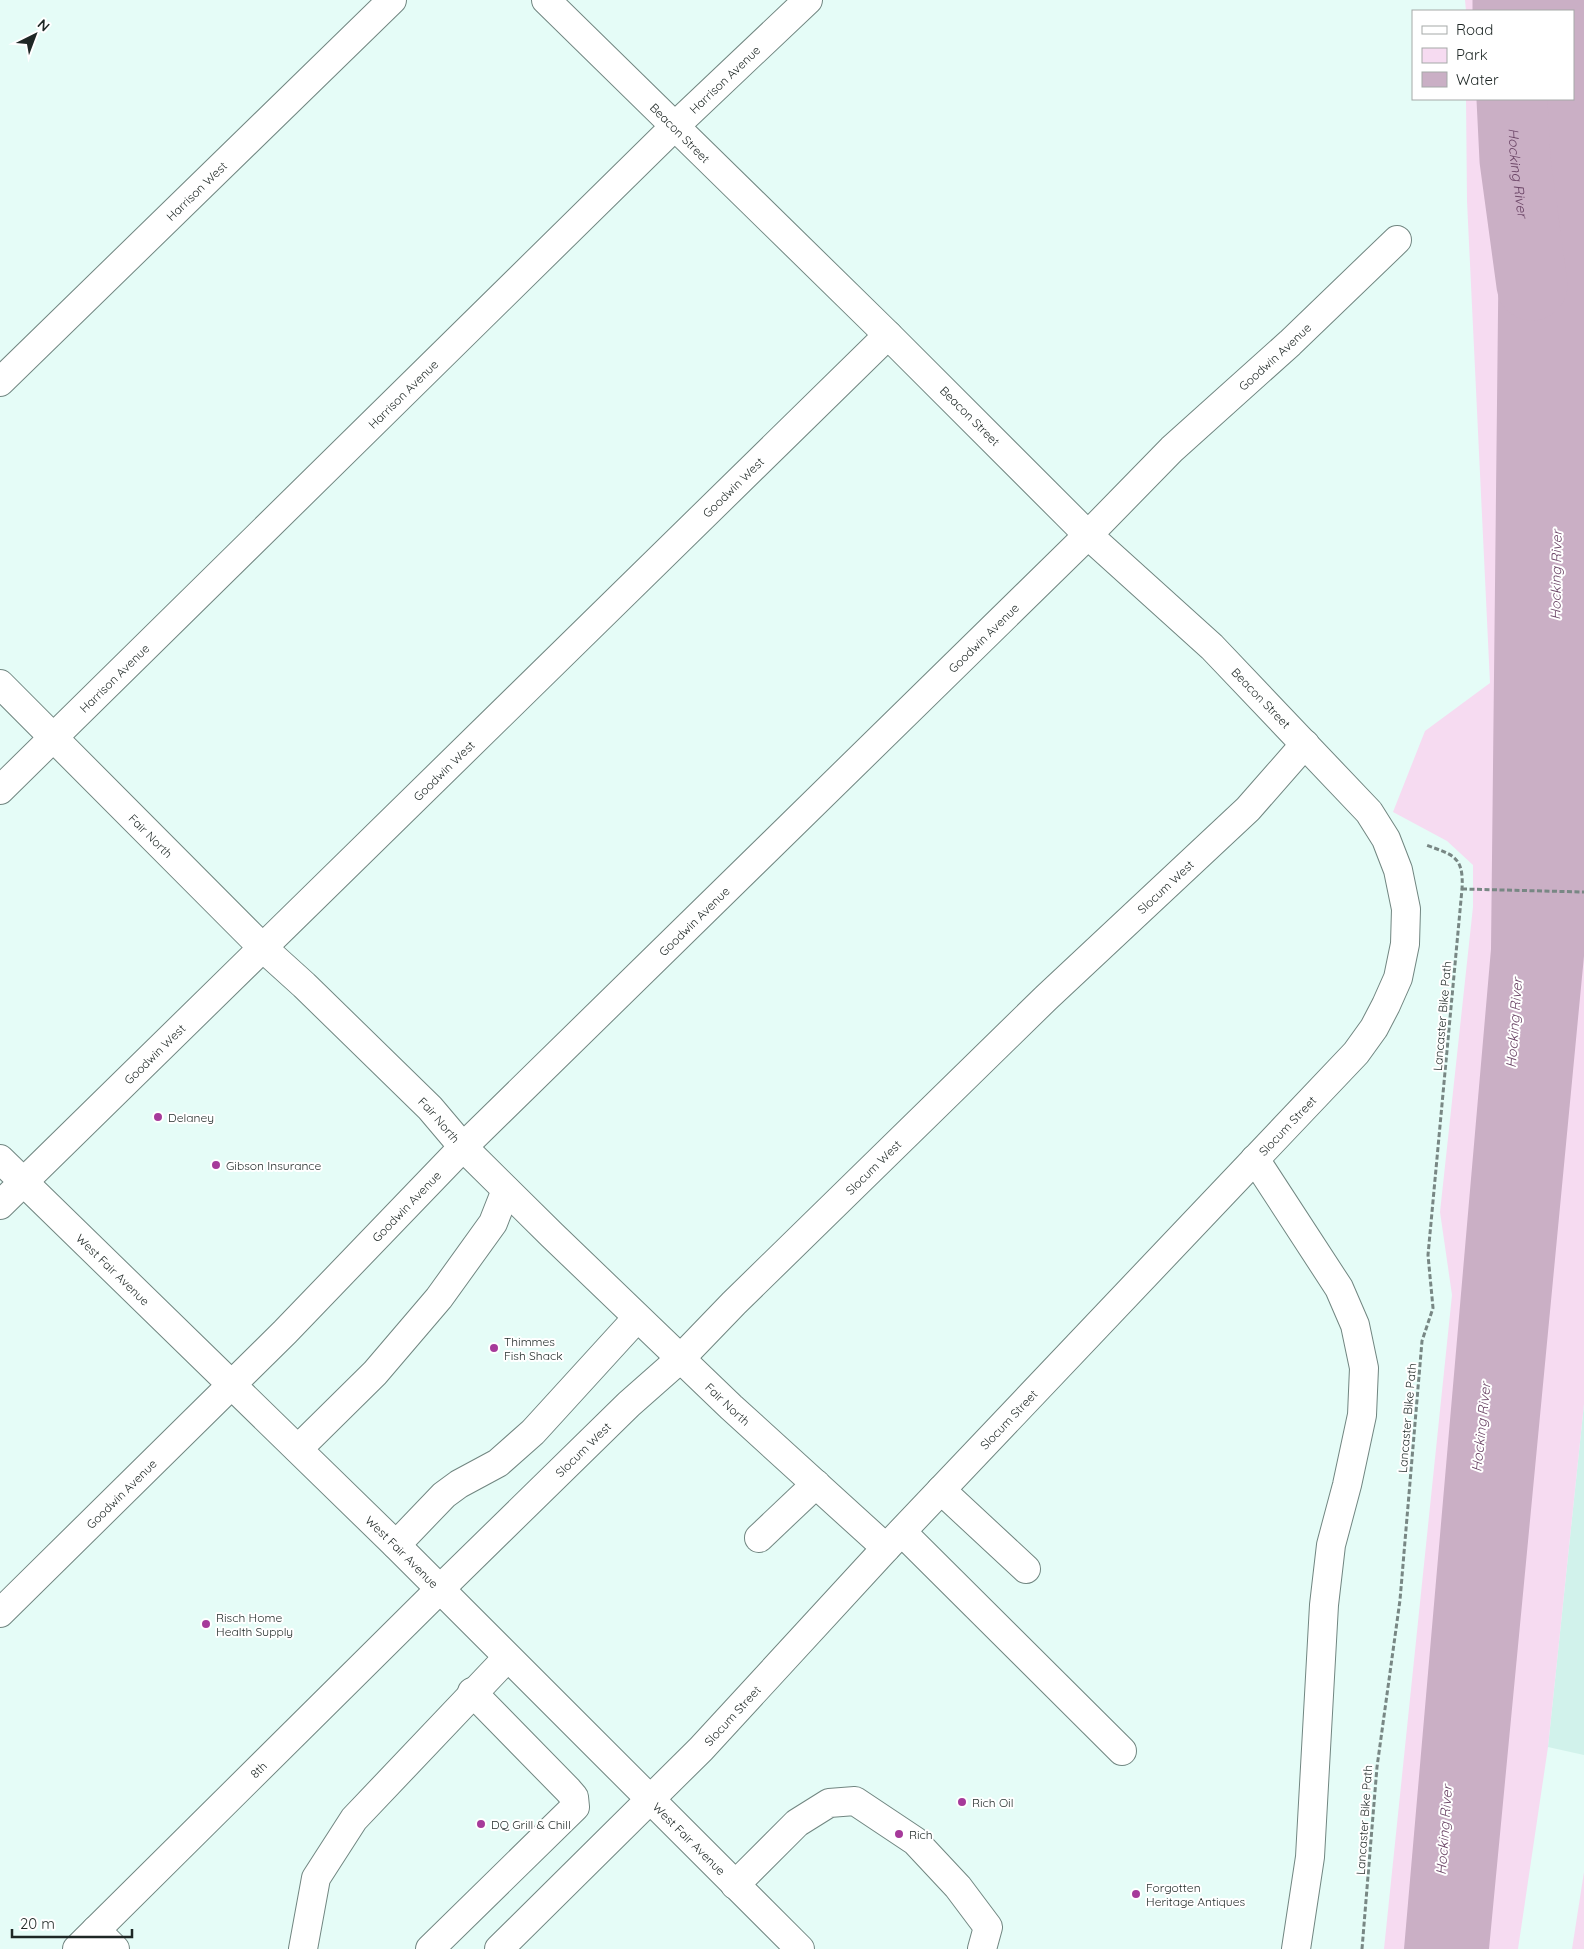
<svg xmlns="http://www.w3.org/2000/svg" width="1584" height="1949" font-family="Quicksand,sans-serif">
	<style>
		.built { fill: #d1f2eb }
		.green { fill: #f6dbf1 }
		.water { fill: #caafc5 }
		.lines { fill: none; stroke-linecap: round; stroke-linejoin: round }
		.river { stroke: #caafc5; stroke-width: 71 }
		.minor-casing { stroke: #718681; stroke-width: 30 }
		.path { stroke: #788784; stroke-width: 3; stroke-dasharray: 5 2.5; stroke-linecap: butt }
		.minor { stroke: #fff; stroke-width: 28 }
		.poi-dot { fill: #a63a9a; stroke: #fff; stroke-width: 2 }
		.labels { text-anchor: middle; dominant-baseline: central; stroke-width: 4; stroke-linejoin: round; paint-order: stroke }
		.street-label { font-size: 12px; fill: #1e2725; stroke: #fff }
		.poi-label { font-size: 12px; fill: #1e2725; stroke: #fff; text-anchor: start }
		.water-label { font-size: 14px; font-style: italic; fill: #6c4667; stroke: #fff }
	</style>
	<rect width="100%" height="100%" fill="#e5fcf7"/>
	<!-- built -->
	<path class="built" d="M 1584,1404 L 1584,1755 L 1548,1747 Z"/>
	<!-- green -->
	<path class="green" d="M 1465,0 L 1584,0 L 1584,1404 L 1548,1747 L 1518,1949 L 1384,1949 L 1452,1295 L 1440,1212 L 1473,907 L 1473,865 L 1447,841 L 1393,812 L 1425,731 L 1490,683 L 1467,201 L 1466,99 L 1573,99 L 1573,11 L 1466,11 Z
		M 1584,1872 L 1584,1949 L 1572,1949 Z"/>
	<!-- water -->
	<path class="water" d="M 1531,0 L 1584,0 L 1584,956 L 1489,1949 L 1404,1949 L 1491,949 L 1499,222 L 1535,158 L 1533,99 L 1573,99 L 1573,11 L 1536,11 Z"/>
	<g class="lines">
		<!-- river -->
		<g class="river">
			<path d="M 1508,0 L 1508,11"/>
			<path id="s1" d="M 1512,99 L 1515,160 L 1532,285"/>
		</g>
		<defs>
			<g id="minor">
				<path id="s2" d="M 0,382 L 392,0"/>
				<path id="s3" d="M 0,684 L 262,947 L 304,985 L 430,1108 L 463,1147 L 552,1235 L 731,1407 L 886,1548"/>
				<path id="s4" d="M 0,790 L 674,127 L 808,0"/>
				<path id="s5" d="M 0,1159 L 396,1545 L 800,1949"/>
				<path d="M 1255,1159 L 1339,1288 L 1355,1325 L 1364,1368 L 1362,1415 L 1347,1485 L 1331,1545 L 1324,1605 L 1310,1857 L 1296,1949"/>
				<path id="s6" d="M 0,1205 L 888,335"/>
				<path d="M 298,1449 L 375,1373 L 439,1298 L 493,1223 L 506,1190"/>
				<path d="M 941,1490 L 1026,1569"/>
				<path d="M 902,1532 L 1122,1751"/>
				<path d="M 759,1538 L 816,1484"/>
				<path d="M 396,1545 L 444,1495 L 459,1484 L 498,1463 L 533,1432 L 637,1318"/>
				<path id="s7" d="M 0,1613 L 285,1332 L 463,1147 L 1088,535 L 1172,449 L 1290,343 L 1397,240"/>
				<path d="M 735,1885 L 797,1823 L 829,1803 L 855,1801 L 915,1841 L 958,1887 L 988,1927 L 982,1949"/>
				<path d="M 96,1930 L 115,1949"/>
				<path id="s8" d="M 77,1949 L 440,1589 L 629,1404 L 680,1359 L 734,1303 L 1046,998 L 1248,809 L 1305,744"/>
				<path d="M 303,1949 L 316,1878 L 354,1819 L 507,1658"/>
				<path d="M 430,1949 L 575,1807 L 574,1797 L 568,1790 L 472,1692"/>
				<path id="s9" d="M 499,1949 L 701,1749 L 886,1548 L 1356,1053 L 1374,1028 L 1386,1005 L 1398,978 L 1405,944 L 1406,909 L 1398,870 L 1386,839 L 1369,812 L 1212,647 L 1088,535 L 888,335 L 546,0"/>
			</g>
		</defs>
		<!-- minor casing -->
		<use href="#minor" class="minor-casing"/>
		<!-- path -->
		<path class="path" d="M 1462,889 L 1584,892
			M 1362,1949 L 1377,1767 L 1400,1600 L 1422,1341 L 1433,1308 L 1428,1255 L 1462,889 C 1464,856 1453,855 1426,845"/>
		<!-- minor -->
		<use href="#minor" class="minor"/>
	</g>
	<!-- markers -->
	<g class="poi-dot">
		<circle cx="158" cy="1117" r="5"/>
		<circle cx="216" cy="1165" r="5"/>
		<circle cx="494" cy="1348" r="5"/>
		<circle cx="206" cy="1624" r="5"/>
		<circle cx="962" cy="1802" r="5"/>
		<circle cx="481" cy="1824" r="5"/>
		<circle cx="899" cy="1834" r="5"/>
		<circle cx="1136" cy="1894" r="5"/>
	</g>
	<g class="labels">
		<!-- street labels -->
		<g class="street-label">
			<text stroke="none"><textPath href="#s4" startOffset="1015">Harrison Avenue</textPath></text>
			<text transform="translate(680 133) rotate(45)">Beacon Street</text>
			<text stroke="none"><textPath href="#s2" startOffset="274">Harrison West</textPath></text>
			<text stroke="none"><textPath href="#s7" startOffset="1790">Goodwin Avenue</textPath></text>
			<text stroke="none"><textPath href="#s4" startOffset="565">Harrison Avenue</textPath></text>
			<text transform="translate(970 416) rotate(45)">Beacon Street</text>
			<text stroke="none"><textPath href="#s6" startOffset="1026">Goodwin West</textPath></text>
			<text stroke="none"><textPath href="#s7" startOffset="1385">Goodwin Avenue</textPath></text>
			<text stroke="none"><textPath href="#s4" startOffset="160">Harrison Avenue</textPath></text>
			<text transform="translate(1261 698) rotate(46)">Beacon Street</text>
			<text stroke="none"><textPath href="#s6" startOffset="621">Goodwin West</textPath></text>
			<text stroke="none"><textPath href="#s3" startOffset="214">Fair North</textPath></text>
			<text stroke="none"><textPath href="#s8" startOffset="1521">Slocum West</textPath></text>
			<text stroke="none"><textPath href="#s7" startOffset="980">Goodwin Avenue</textPath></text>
			<text transform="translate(1442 1016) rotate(-85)">Lancaster Bike Path</text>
			<text stroke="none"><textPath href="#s6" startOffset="216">Goodwin West</textPath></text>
			<text stroke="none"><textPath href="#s3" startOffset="619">Fair North</textPath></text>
			<text stroke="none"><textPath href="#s9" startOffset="1140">Slocum Street</textPath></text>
			<text stroke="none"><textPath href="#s8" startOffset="1116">Slocum West</textPath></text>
			<text stroke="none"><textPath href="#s7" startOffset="575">Goodwin Avenue</textPath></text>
			<text stroke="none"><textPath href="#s5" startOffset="158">West Fair Avenue</textPath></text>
			<text stroke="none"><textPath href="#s3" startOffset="1024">Fair North</textPath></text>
			<text transform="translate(1407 1418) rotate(-85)">Lancaster Bike Path</text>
			<text stroke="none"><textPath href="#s9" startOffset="735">Slocum Street</textPath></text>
			<text stroke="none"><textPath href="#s8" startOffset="711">Slocum West</textPath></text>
			<text stroke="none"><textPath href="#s7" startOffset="170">Goodwin Avenue</textPath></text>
			<text stroke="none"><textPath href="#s5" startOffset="562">West Fair Avenue</textPath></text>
			<text stroke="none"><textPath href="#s9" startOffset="330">Slocum Street</textPath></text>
			<text stroke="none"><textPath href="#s8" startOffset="255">8th</textPath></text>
			<text transform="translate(1364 1820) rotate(-86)">Lancaster Bike Path</text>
			<text stroke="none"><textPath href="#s5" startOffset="968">West Fair Avenue</textPath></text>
		</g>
		<!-- poi labels -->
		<g class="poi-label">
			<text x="168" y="1117">Delaney</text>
			<text x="226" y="1165">Gibson Insurance</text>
			<text x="504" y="1341">Thimmes<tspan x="504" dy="14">Fish Shack</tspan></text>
			<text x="216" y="1617">Risch Home<tspan x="216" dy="14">Health Supply</tspan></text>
			<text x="972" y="1802">Rich Oil</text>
			<text x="491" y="1824">DQ Grill &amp; Chill</text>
			<text x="909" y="1834">Rich</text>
			<text x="1146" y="1887">Forgotten<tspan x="1146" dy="14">Heritage Antiques</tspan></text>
		</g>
		<!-- water labels -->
		<g class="water-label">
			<text stroke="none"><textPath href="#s1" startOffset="74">Hocking River</textPath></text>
			<text transform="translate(1556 575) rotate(-89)">Hocking River</text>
			<text transform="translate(1514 1023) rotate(-86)">Hocking River</text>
			<text transform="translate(1481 1427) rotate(-84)">Hocking River</text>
			<text transform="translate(1444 1830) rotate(-86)">Hocking River</text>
		</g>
	</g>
	<!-- legend -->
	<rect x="1412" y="10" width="162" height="90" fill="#ffffff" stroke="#a5a9a8"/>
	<rect x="1422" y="26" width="25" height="8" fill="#ffffff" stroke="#a5a9a8"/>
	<text x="1456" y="35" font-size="15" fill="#1e2725">Road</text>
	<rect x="1422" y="48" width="25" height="15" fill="#f6dbf1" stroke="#a5a9a8"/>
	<text x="1456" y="60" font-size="15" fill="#1e2725">Park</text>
	<rect x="1422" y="72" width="25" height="15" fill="#caafc5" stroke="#a5a9a8"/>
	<text x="1456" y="85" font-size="15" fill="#1e2725">Water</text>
	<!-- north arrow -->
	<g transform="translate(35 35) rotate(42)" stroke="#ffffff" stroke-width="4" paint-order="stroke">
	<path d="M0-4L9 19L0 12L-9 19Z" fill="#1e2725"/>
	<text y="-8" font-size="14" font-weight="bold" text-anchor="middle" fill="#1e2725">N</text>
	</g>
	<!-- scale -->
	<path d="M12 1929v8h120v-8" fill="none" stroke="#1e2725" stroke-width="2.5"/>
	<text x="20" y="1929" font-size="15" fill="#1e2725" stroke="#ffffff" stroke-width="4" paint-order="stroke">20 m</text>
</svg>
